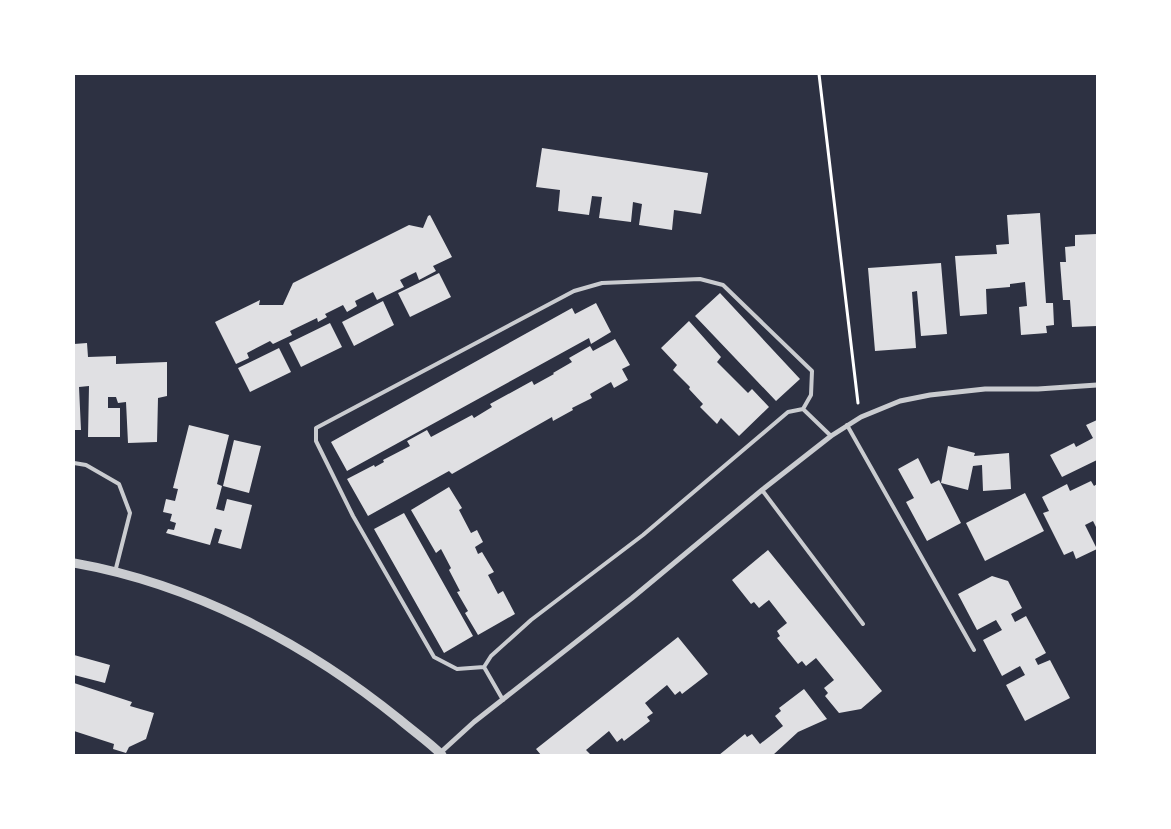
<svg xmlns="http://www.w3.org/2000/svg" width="1171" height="829" font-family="'Alegreya Sans',sans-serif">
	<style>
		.building { fill: #e0e0e3 }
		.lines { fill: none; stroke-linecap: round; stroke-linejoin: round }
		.path { stroke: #fff; stroke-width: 3 }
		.service { stroke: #caccd0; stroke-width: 4 }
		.minor { stroke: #caccd0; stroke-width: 5 }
		.tertiary { stroke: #caccd0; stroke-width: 9 }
	</style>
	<rect width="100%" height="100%" fill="#2d3142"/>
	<!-- building -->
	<path class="building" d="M 542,148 L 708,173 L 701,214 L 674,210 L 672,230 L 639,225 L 642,204 L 633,202 L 631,222 L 599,218 L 602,197 L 592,196 L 589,215 L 558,211 L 560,190 L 536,187 Z
		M 1040,213 L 1046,303 L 1053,303 L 1054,325 L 1046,326 L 1047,333 L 1021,335 L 1019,307 L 1027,306 L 1025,282 L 1010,284 L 1010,287 L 986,289 L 987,314 L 960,316 L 955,256 L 997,254 L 996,245 L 1009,244 L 1007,215 Z
		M 430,215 L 452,257 L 433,266 L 436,271 L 419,280 L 416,272 L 400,280 L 404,287 L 377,300 L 373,292 L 355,301 L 357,306 L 347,312 L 343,305 L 325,314 L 327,317 L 318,322 L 317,318 L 290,331 L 292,335 L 273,344 L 270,341 L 247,353 L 249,358 L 236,364 L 215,322 L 260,300 L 259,305 L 283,305 L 293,283 L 409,225 L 423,228 L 428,216 Z
		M 1097,234 L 1097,326 L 1072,327 L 1070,300 L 1063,300 L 1060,262 L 1066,262 L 1065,247 L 1075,246 L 1075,235 Z
		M 941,263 L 947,334 L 921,336 L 917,291 L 912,292 L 916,348 L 875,351 L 868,268 Z
		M 439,273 L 451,297 L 410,317 L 398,293 Z
		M 720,293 L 800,379 L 776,401 L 695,316 Z
		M 383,301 L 394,325 L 354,346 L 342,322 Z
		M 596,303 L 611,332 L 591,344 L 589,338 L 347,471 L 331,442 L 572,308 L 575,314 Z
		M 689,321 L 721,357 L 717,362 L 748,393 L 752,389 L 769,407 L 739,436 L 721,418 L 717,424 L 700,407 L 703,404 L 689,389 L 690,387 L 673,370 L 677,365 L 661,348 Z
		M 330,323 L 342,347 L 301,367 L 289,343 Z
		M 615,339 L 630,365 L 622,369 L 628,380 L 614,388 L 611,382 L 590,394 L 592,398 L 572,408 L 573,410 L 553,421 L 552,417 L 452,474 L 449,471 L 368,516 L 347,479 L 374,465 L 375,467 L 384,462 L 383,460 L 410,446 L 407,441 L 427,430 L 431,437 L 472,415 L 474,418 L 492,407 L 490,404 L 532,381 L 534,385 L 554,374 L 553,373 L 572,362 L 569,358 L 590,346 L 593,351 Z
		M 87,343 L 88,357 L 116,356 L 116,364 L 167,362 L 167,396 L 158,398 L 157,442 L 128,443 L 126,402 L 118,403 L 116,397 L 108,397 L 108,408 L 120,408 L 120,437 L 88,437 L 89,386 L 79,387 L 81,430 L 74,430 L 74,344 Z
		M 279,348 L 291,372 L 250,392 L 238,368 Z
		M 1097,420 L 1097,445 L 1096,446 L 1097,460 L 1062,477 L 1050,455 L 1074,443 L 1076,447 L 1093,438 L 1086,425 Z
		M 189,425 L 229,435 L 217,484 L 222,486 L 216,509 L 224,511 L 227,499 L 252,505 L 241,549 L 218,543 L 222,530 L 215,528 L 210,545 L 166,533 L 168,529 L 174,530 L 176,523 L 170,521 L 172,514 L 163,512 L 166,499 L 175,501 L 178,489 L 173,488 Z
		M 234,440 L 261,446 L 249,493 L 223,486 Z
		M 948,446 L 975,453 L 974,456 L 1009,453 L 1011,489 L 983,491 L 982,465 L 973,466 L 968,490 L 941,483 Z
		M 918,458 L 931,484 L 939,480 L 961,523 L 927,541 L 906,502 L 914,498 L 898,469 Z
		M 1091,481 L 1094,486 L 1097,484 L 1097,529 L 1093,521 L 1085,525 L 1097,549 L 1076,559 L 1073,551 L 1064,555 L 1043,513 L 1049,511 L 1042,497 L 1067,484 L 1070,491 Z
		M 449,487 L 462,508 L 459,510 L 471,533 L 477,530 L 483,542 L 475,547 L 478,554 L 482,552 L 494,572 L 488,575 L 498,594 L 503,591 L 515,614 L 478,635 L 465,613 L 468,611 L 457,592 L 460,591 L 449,570 L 451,568 L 441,549 L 436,553 L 411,510 Z
		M 1025,493 L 1044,531 L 985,561 L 966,523 Z
		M 404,513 L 473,636 L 444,653 L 374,529 Z
		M 768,550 L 882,691 L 861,709 L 839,713 L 825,696 L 828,693 L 824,688 L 834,680 L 816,658 L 806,666 L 802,661 L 798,664 L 777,638 L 780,636 L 777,631 L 787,623 L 769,600 L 759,608 L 754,602 L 751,604 L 732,580 Z
		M 992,576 L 1008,581 L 1022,608 L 1011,614 L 1015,622 L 1026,616 L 1046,653 L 1035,659 L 1038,665 L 1050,660 L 1070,698 L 1025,721 L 1006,685 L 1025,675 L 1020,666 L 1002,676 L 983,640 L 1002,630 L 996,620 L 977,630 L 958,594 Z
		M 678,637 L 708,674 L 682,694 L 680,691 L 675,695 L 667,685 L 645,703 L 653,713 L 647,717 L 650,721 L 624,741 L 622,738 L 617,742 L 609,731 L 586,750 L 591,755 L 541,755 L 536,749 Z
		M 74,655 L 110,665 L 105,683 L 74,675 Z
		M 74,683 L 132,702 L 130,706 L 154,713 L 146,739 L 129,747 L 126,753 L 113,749 L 114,744 L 74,731 Z
		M 804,689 L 827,719 L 798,732 L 773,755 L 719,755 L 745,734 L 747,737 L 752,734 L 760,744 L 783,726 L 775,716 L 781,711 L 779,708 Z"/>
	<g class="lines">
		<!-- path -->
		<path class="path" d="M 819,74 L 858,403"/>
		<!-- service -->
		<path class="service" d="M 847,425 L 974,650
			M 74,463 L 86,465 L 119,484 L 130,513 L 115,572
			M 762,490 L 863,624
			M 484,667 L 457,669 L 434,657 L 353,516 L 316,441 L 316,428 L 574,291 L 602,283 L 700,279 L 723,285 L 812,371 L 811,395 L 803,409
			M 503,700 L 484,667 L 491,656 L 531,620 L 643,535 L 788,412 L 803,409 L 831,436"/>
		<!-- minor -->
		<path class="minor" d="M 440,753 L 474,722 L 632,598 L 762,490 L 831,436 L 861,417 L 900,401 L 930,395 L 985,389 L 1038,389 L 1097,385"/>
		<!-- tertiary -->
		<path class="tertiary" d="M 74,563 C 193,584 305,643 399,719 C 413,731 429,742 442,755"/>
	</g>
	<!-- border -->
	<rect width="1171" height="829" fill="none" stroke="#ffffff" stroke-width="150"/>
</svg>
